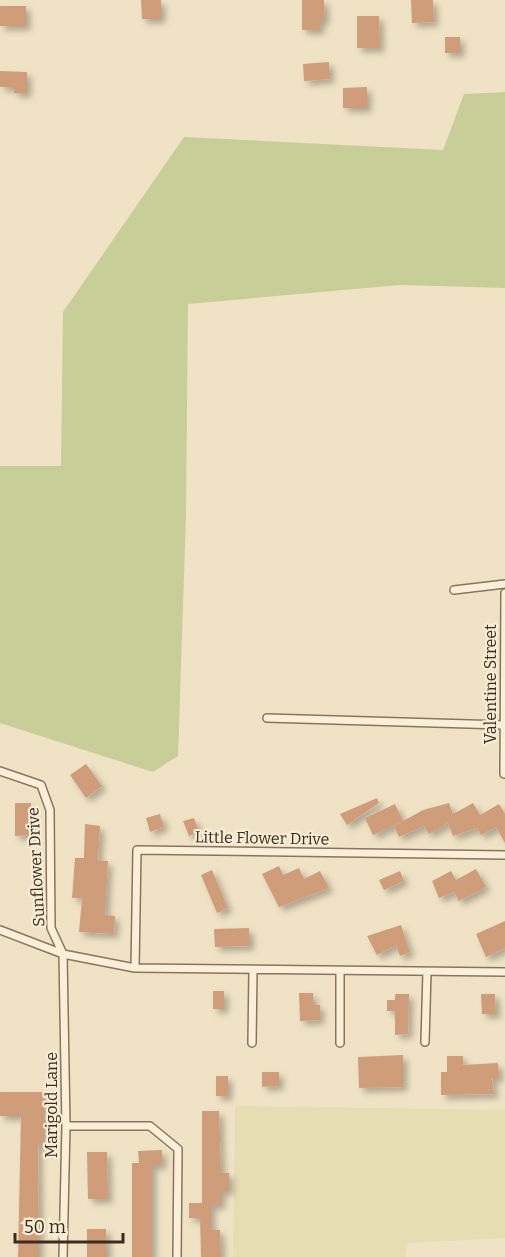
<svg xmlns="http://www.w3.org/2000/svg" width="505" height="1257" font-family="Bitter,serif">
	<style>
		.farmland { fill: #e6ddb2 }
		.green { fill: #c8ce98 }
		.building { fill: #cf9d7a; filter: url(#shadow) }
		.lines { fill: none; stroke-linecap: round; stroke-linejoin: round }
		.service-casing { stroke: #8b745a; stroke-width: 10 }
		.service { stroke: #faf0d9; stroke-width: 7 }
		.labels { text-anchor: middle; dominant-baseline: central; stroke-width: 4.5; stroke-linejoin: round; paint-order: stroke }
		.street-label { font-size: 16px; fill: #3b2c1f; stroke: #f7edd5 }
	</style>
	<defs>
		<filter id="shadow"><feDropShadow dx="4.5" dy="4.5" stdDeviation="3" flood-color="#0004"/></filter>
	</defs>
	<rect width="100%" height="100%" fill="#f0e3c5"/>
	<!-- farmland -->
	<path class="farmland" d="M 235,1106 L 505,1110 L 505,1238 L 407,1243 L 405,1257 L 233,1257 Z"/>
	<!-- green -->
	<path class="green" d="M 505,92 L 505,288 L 400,285 L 188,304 L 186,515 L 178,756 L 153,772 L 0,723 L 0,466 L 61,466 L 63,312 L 184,137 L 443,150 L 464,94 Z"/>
	<!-- building -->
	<path class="building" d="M 141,0 L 161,0 L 161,19 L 142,19 Z
		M 302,0 L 324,0 L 325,20 L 320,20 L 320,30 L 302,30 Z
		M 411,0 L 433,0 L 434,22 L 412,23 Z
		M 0,6 L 26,6 L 26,26 L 0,26 Z
		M 357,16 L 379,16 L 380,48 L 357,48 Z
		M 445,37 L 460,37 L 460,53 L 445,53 Z
		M 329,62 L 330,79 L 304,81 L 303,64 Z
		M 0,71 L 27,72 L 27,93 L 14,93 L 14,87 L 0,87 Z
		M 367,87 L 367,108 L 343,108 L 343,88 Z
		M 86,764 L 102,786 L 86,798 L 70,775 Z
		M 377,798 L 379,803 L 347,825 L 340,814 Z
		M 15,803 L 31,803 L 32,835 L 15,836 Z
		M 449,803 L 453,814 L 473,803 L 480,815 L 499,804 L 505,814 L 505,843 L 496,827 L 481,835 L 477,828 L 453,836 L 448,823 L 429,834 L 424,826 L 399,837 L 394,826 L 423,810 Z
		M 395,804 L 403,821 L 373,835 L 365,818 Z
		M 160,814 L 164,827 L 150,832 L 146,818 Z
		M 194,818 L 199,832 L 189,836 L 183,821 Z
		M 85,824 L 100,826 L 98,861 L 108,861 L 105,915 L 115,916 L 114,934 L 79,932 L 82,898 L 72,898 L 75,858 L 84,858 Z
		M 279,866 L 283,875 L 299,868 L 304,879 L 320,871 L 329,888 L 279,907 L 262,874 Z
		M 476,869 L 486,887 L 459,901 L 454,892 L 439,898 L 432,881 L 451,871 L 456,880 Z
		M 212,870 L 228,908 L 217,913 L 201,875 Z
		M 400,871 L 404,881 L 384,890 L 379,880 Z
		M 505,921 L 505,948 L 486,957 L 476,934 Z
		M 401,925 L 410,952 L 400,956 L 396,945 L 377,955 L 367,936 Z
		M 249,928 L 250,946 L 215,947 L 214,929 Z
		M 213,991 L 224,991 L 224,1009 L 213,1009 Z
		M 299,993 L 313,993 L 313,1005 L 320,1005 L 320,1020 L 300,1021 Z
		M 395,994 L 409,994 L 408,1034 L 395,1035 L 395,1011 L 387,1011 L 387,1000 L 395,1000 Z
		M 481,994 L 495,994 L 496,1014 L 482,1014 Z
		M 403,1055 L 403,1087 L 359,1088 L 358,1057 Z
		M 447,1056 L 463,1056 L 463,1065 L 498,1063 L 499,1078 L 492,1078 L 494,1094 L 441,1095 L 441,1072 L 447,1072 Z
		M 262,1072 L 279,1072 L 279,1086 L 262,1087 Z
		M 216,1076 L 228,1076 L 228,1096 L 216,1096 Z
		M 0,1092 L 44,1092 L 44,1144 L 38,1144 L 39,1257 L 18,1257 L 21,1116 L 0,1116 Z
		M 202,1111 L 219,1111 L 221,1173 L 229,1173 L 229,1191 L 221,1191 L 221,1205 L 211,1205 L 211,1230 L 220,1230 L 221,1257 L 201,1257 L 200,1218 L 189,1218 L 189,1203 L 202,1203 Z
		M 162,1150 L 162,1165 L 152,1165 L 152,1257 L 132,1257 L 132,1163 L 139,1163 L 138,1151 Z
		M 87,1152 L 107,1152 L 108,1199 L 88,1199 Z
		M 87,1229 L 106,1229 L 107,1257 L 87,1257 Z"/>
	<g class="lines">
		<defs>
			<path id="service" d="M 454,590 L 505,584
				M 267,718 L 503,725
				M 0,771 L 41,785 L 50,810 L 51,928 L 63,954 L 66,1126 L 63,1257
				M 504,774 L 505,593
				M 0,930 L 63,954 L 135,968 L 505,972
				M 135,968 L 137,850 L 505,855
				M 340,972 L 340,1043
				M 425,1042 L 427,972
				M 252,1043 L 253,970
				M 66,1126 L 150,1126 L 178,1149 L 177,1257"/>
		</defs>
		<!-- service casing -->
		<use href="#service" class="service-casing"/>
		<!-- service -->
		<use href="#service" class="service"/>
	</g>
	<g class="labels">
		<!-- street labels -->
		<g class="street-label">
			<text transform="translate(490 684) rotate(-90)">Valentine Street</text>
			<text transform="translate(262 838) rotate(1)">Little Flower Drive</text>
			<text transform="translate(36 867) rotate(-93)">Sunflower Drive</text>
			<text transform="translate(51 1105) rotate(-90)">Marigold Lane</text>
		</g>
	</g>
	<!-- scale -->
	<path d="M15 1233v9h108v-9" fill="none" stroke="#3b2c1f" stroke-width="3"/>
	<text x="24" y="1233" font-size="18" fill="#3b2c1f" stroke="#f7edd5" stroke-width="4.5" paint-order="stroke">50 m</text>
</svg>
